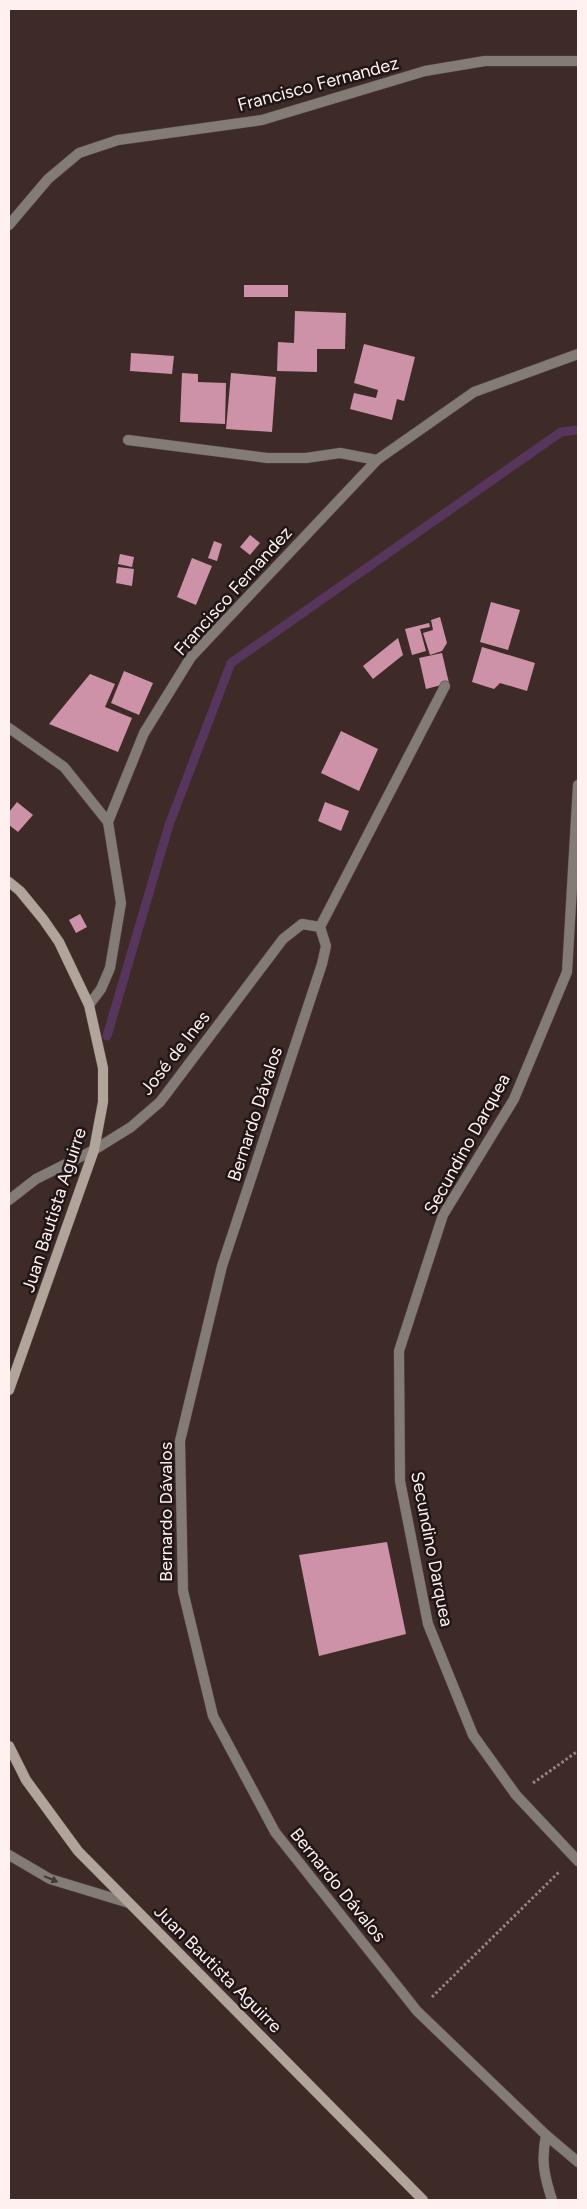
<svg xmlns="http://www.w3.org/2000/svg" width="587" height="2209" font-family="Figtree,sans-serif">
	<style>
		.lines { fill: none; stroke-linecap: round; stroke-linejoin: round }
		.stream { stroke: #57355c; stroke-width: 9 }
		.building { fill: #cd92a8 }
		.lane-casing { stroke: #594744; stroke-width: 11 }
		.street-casing { stroke: #594744; stroke-width: 11 }
		.secondary-casing { stroke: #594744; stroke-width: 11 }
		.path { stroke: #968583; stroke-width: 3; stroke-dasharray: 2.5 2.5; stroke-linecap: butt }
		.lane { stroke: #837b75; stroke-width: 10 }
		.street { stroke: #837b75; stroke-width: 10 }
		.secondary { stroke: #b1a59b; stroke-width: 10 }
		.oneway { fill: #423937 }
		.labels { text-anchor: middle; dominant-baseline: central; stroke-width: 5; stroke-linejoin: round; paint-order: stroke }
		.street-label { font-size: 18px; fill: #fff1f0; stroke: #1f1615 }
	</style>
	<rect width="100%" height="100%" fill="#3e2b28"/>
	<g class="lines">
		<!-- stream -->
		<path class="stream" d="M 107,1036 L 169,825 L 231,663 L 561,432 L 578,430"/>
	</g>
	<!-- building -->
	<path class="building" d="M 244,285 L 288,285 L 288,297 L 244,297 Z
		M 295,311 L 346,313 L 345,349 L 317,349 L 317,372 L 277,371 L 278,342 L 294,343 Z
		M 364,344 L 415,357 L 404,401 L 397,399 L 392,420 L 350,409 L 354,393 L 376,398 L 378,390 L 354,383 Z
		M 131,353 L 174,356 L 172,374 L 130,371 Z
		M 182,373 L 198,374 L 198,382 L 226,383 L 225,424 L 180,422 Z
		M 231,373 L 276,377 L 272,432 L 226,429 Z
		M 250,535 L 260,543 L 250,555 L 240,547 Z
		M 214,541 L 222,544 L 217,561 L 208,558 Z
		M 120,554 L 134,557 L 132,567 L 118,564 Z
		M 192,558 L 212,566 L 196,605 L 177,597 Z
		M 118,567 L 134,569 L 132,586 L 116,583 Z
		M 491,602 L 520,610 L 508,650 L 480,642 Z
		M 440,617 L 447,643 L 442,651 L 430,655 L 423,633 L 433,630 L 431,620 Z
		M 429,623 L 430,627 L 420,629 L 426,651 L 412,655 L 405,629 Z
		M 398,638 L 403,655 L 373,679 L 363,666 Z
		M 482,647 L 535,663 L 527,691 L 500,683 L 494,689 L 472,682 Z
		M 442,653 L 449,683 L 426,689 L 419,658 Z
		M 124,671 L 153,683 L 139,715 L 111,703 Z
		M 90,674 L 115,684 L 105,707 L 132,718 L 118,752 L 49,724 Z
		M 341,731 L 378,749 L 359,791 L 321,773 Z
		M 17,802 L 33,815 L 18,832 L 9,825 L 9,812 Z
		M 325,802 L 349,811 L 341,831 L 318,821 Z
		M 80,914 L 87,927 L 76,933 L 69,920 Z
		M 387,1542 L 406,1634 L 319,1656 L 299,1555 Z"/>
	<g class="lines">
		<defs>
			<path id="lane" d="M 128,440 L 267,458 L 306,458 L 340,453 L 377,460"/>
			<path id="street" d="M 9,225 L 48,179 L 79,153 L 118,140 L 262,120 L 425,71 L 485,61 L 578,61
				M 445,686 L 320,927 L 326,946 L 322,964 L 222,1266 L 180,1441 L 183,1591 L 213,1716 L 275,1832 L 417,2011 L 546,2135 L 578,2162
				M 9,728 L 64,767 L 108,822
				M 578,785 L 567,972 L 514,1099 L 443,1215 L 399,1351 L 400,1481 L 428,1624 L 473,1735 L 516,1795 L 578,1861
				M 89,1005 L 101,989 L 110,968 L 121,903 L 108,822 L 144,733 L 191,657 L 377,460 L 474,392 L 578,354
				M 9,1200 L 36,1179 L 94,1150 L 131,1127 L 160,1102 L 283,939 L 302,924 L 320,927
				M 9,1855 L 50,1879 L 129,1903
				M 546,2135 C 541,2161 544,2175 552,2200"/>
			<path id="secondary" d="M 9,882 L 20,891 L 43,919 L 59,942 L 89,1005 L 103,1068 L 103,1102 L 94,1150 L 9,1390
				M 9,1746 L 26,1780 L 78,1851 L 423,2200"/>
		</defs>
		<!-- lane casing -->
		<use href="#lane" class="lane-casing"/>
		<!-- street casing -->
		<use href="#street" class="street-casing"/>
		<!-- secondary casing -->
		<use href="#secondary" class="secondary-casing"/>
		<!-- path -->
		<path class="path" d="M 533,1783 L 578,1751
			M 432,1997 L 560,1871"/>
		<!-- lane -->
		<use href="#lane" class="lane"/>
		<!-- street -->
		<use href="#street" class="street"/>
		<!-- secondary -->
		<use href="#secondary" class="secondary"/>
	</g>
	<!-- one-way arrows -->
	<defs><path id="oneway-solid" d="M-6-.8H1V-3.2L6.5 0L1 3.2V.8H-6Z" transform="scale(1.25)"/></defs>
	<use class="oneway" href="#oneway-solid" transform="translate(51 1879) rotate(23)"/>
	<g class="labels">
		<!-- street labels -->
		<g class="street-label">
			<text transform="translate(318 84) rotate(-15)">Francisco Fernandez</text>
			<text transform="translate(233 591) rotate(-48)">Francisco Fernandez</text>
			<text transform="translate(175 1053) rotate(-52)">José de Ines</text>
			<text transform="translate(255 1114) rotate(-72)">Bernardo Dávalos</text>
			<text transform="translate(467 1144) rotate(-61)">Secundino Darquea</text>
			<text transform="translate(54 1210) rotate(-72)">Juan Bautista Aguirre</text>
			<text transform="translate(166 1512) rotate(-90)">Bernardo Dávalos</text>
			<text transform="translate(432 1549) rotate(79)">Secundino Darquea</text>
			<text transform="translate(338 1885) rotate(51)">Bernardo Dávalos</text>
			<text transform="translate(218 1969) rotate(45)">Juan Bautista Aguirre</text>
		</g>
	</g>
	<!-- border -->
	<rect width="587" height="2209" fill="none" stroke="#fff1f0" stroke-width="20"/>
</svg>
